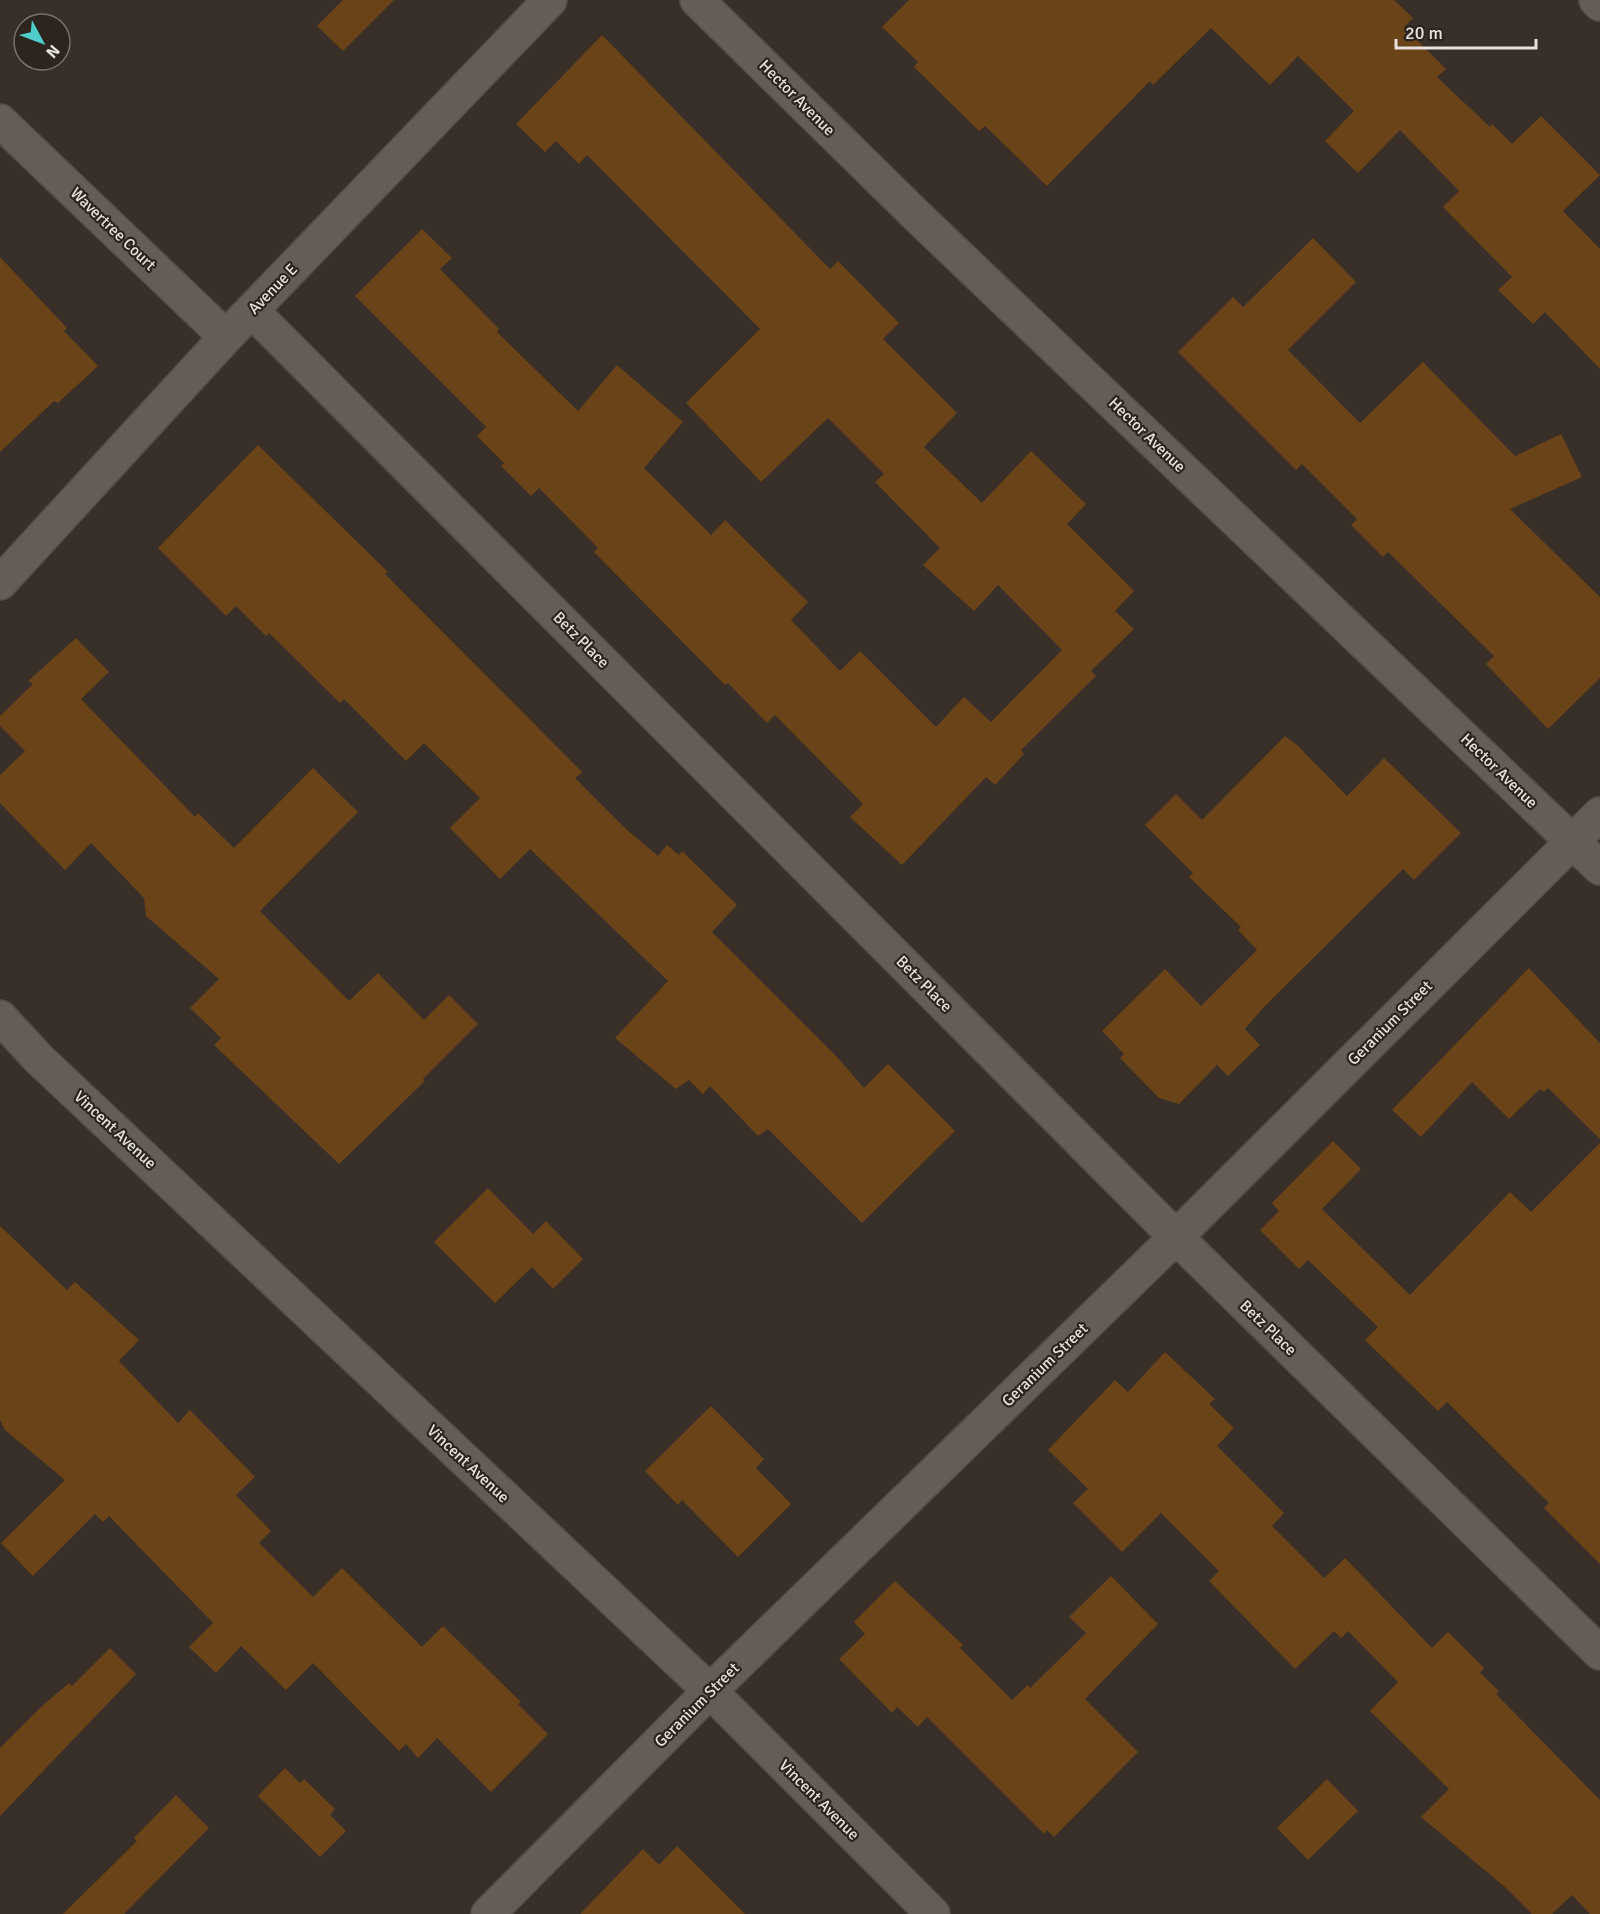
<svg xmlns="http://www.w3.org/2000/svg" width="1600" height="1914" font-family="Signika,sans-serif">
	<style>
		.building { fill: #6a4319 }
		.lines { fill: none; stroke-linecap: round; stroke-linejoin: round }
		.minor-casing { stroke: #524c45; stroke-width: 36 }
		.minor { stroke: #655d55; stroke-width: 33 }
		.labels { text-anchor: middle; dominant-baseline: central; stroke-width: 4.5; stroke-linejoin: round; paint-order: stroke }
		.street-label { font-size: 16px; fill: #e7e2dd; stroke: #2c251e }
	</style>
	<rect width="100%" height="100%" fill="#372f28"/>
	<!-- building -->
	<path class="building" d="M 343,0 L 394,0 L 343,51 L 317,26 Z
		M 909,0 L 1394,0 L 1413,18 L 1404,27 L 1446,69 L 1437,77 L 1490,127 L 1492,124 L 1512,144 L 1541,116 L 1600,175 L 1563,211 L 1600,249 L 1600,369 L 1545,312 L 1533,324 L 1498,290 L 1512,277 L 1443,207 L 1459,191 L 1400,130 L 1358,173 L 1325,141 L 1354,111 L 1298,56 L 1270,85 L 1211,28 L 1153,85 L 1150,81 L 1047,186 L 985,126 L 979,131 L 914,67 L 918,62 L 882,27 Z
		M 602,35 L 830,269 L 838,261 L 899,323 L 883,339 L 957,413 L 924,447 L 982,503 L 1031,451 L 1086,504 L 1067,524 L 1134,591 L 1115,611 L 1134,629 L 1091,671 L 1096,676 L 1021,750 L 1024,754 L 995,785 L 986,777 L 902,865 L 850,817 L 863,804 L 775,715 L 767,723 L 728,683 L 725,685 L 594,552 L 598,548 L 539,488 L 531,496 L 501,466 L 504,463 L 477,436 L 486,427 L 355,296 L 422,229 L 452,258 L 440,269 L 499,329 L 497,332 L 578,411 L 617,365 L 683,422 L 644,468 L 711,535 L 725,520 L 808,602 L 791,620 L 840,671 L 860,651 L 936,727 L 964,697 L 991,722 L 1062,650 L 998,585 L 974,611 L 923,565 L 940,548 L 875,482 L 884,474 L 828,418 L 761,482 L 686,403 L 760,329 L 587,155 L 579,164 L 556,141 L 545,152 L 516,124 Z
		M 1313,238 L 1356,282 L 1288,350 L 1360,423 L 1423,362 L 1515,456 L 1561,434 L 1582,477 L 1510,509 L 1600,597 L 1600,678 L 1548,729 L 1486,664 L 1494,656 L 1388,552 L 1383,557 L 1351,525 L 1357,519 L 1302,464 L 1296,470 L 1178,352 L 1233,297 L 1243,307 Z
		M 0,257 L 67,328 L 64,331 L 98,366 L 58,403 L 54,401 L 0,452 Z
		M 258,445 L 388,572 L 385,574 L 582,772 L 575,778 L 626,829 L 658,856 L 667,845 L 679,855 L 682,851 L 737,905 L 712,932 L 837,1057 L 864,1088 L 888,1064 L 955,1131 L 862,1223 L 768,1129 L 758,1136 L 710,1086 L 703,1094 L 689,1080 L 676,1089 L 615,1038 L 668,981 L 530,849 L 500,879 L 450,828 L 480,798 L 424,743 L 406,761 L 344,699 L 340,703 L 269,633 L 266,636 L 236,606 L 226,616 L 158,548 Z
		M 76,638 L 109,672 L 81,699 L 195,817 L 198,813 L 234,848 L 313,768 L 358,812 L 260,911 L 349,1001 L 378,973 L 424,1020 L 449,995 L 478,1024 L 423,1079 L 425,1081 L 339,1164 L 214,1045 L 221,1038 L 190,1008 L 219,979 L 146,916 L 144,898 L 91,843 L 65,870 L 0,803 L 0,775 L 25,751 L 0,726 L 0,716 L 33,684 L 28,681 Z
		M 1285,736 L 1297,745 L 1347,796 L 1384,758 L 1461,833 L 1414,880 L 1403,869 L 1264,1007 L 1245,1029 L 1260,1045 L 1228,1076 L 1217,1065 L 1179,1104 L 1159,1098 L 1120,1058 L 1124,1054 L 1102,1031 L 1165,969 L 1201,1006 L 1257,950 L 1238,930 L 1241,927 L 1189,877 L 1193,873 L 1145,825 L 1176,794 L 1202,820 Z
		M 1529,968 L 1600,1043 L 1600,1139 L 1548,1088 L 1544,1092 L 1540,1089 L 1509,1119 L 1472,1082 L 1421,1137 L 1392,1110 Z
		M 1333,1141 L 1361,1169 L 1322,1209 L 1410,1295 L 1510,1192 L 1531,1212 L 1600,1143 L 1600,1564 L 1544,1508 L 1549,1503 L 1447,1402 L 1438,1411 L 1365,1340 L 1378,1327 L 1308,1260 L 1299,1269 L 1260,1230 L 1279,1211 L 1272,1203 Z
		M 488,1188 L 533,1234 L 546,1221 L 583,1259 L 553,1289 L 532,1267 L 495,1303 L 434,1242 Z
		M 0,1226 L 67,1290 L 75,1282 L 139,1340 L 119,1361 L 178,1423 L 190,1410 L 255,1477 L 236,1495 L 271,1531 L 259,1543 L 313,1597 L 342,1568 L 422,1647 L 443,1626 L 521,1702 L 518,1704 L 548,1734 L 491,1792 L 437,1738 L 418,1758 L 406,1744 L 399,1751 L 313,1663 L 286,1690 L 241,1646 L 216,1673 L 189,1647 L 213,1623 L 109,1516 L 103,1522 L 95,1514 L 33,1576 L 1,1543 L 65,1480 L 5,1430 L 0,1420 Z
		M 1165,1352 L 1215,1399 L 1209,1404 L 1234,1428 L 1217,1446 L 1284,1513 L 1272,1526 L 1324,1578 L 1345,1558 L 1432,1648 L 1448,1632 L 1484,1668 L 1480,1673 L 1499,1691 L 1496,1694 L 1600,1800 L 1600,1914 L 1590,1914 L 1572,1895 L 1552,1914 L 1532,1914 L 1506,1888 L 1421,1817 L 1449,1789 L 1370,1711 L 1398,1682 L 1348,1631 L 1341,1638 L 1334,1631 L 1295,1669 L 1209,1581 L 1219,1571 L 1161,1513 L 1122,1552 L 1073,1503 L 1088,1489 L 1048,1450 L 1115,1380 L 1128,1392 Z
		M 711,1406 L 764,1459 L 756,1468 L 791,1504 L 738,1557 L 682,1500 L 678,1505 L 645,1471 Z
		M 1111,1576 L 1158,1624 L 1085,1699 L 1138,1752 L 1054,1837 L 1047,1830 L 1044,1834 L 927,1717 L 918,1727 L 897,1707 L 892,1713 L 839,1659 L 865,1634 L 854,1622 L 895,1581 L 963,1645 L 960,1648 L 1012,1700 L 1028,1685 L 1030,1688 L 1086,1633 L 1069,1617 Z
		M 110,1648 L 136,1674 L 0,1816 L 0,1748 L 42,1706 L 69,1683 L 72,1686 Z
		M 285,1768 L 300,1783 L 304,1779 L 335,1809 L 330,1815 L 346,1831 L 320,1857 L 258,1796 Z
		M 1327,1779 L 1358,1811 L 1308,1860 L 1277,1828 Z
		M 176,1795 L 209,1828 L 124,1914 L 63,1914 L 137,1841 L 134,1838 Z
		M 677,1846 L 745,1914 L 580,1914 L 643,1849 L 659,1865 Z"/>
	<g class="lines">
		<defs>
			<path id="minor" d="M 697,0 L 918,217 L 1600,868
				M 1596,0 L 1600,4
				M 0,121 L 226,337
				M 252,311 L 1176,1237 L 1600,1653
				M 0,583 L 226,337 L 550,0
				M 0,1017 L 39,1059 L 710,1691 L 933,1914
				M 488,1914 L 710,1691 L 1176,1237 L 1600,814"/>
		</defs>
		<!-- minor casing -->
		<use href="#minor" class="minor-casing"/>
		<!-- minor -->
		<use href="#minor" class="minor"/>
	</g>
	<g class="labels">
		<!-- street labels -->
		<g class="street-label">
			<text transform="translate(797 98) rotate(45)">Hector Avenue</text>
			<text transform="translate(113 229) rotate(44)">Wavertree Court</text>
			<text transform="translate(273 289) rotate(-46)">Avenue E</text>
			<text transform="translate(1147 435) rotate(44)">Hector Avenue</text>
			<text transform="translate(581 640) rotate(45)">Betz Place</text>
			<text transform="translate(1499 771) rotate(44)">Hector Avenue</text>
			<text transform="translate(924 984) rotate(45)">Betz Place</text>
			<text transform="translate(1390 1023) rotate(-45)">Geranium Street</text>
			<text transform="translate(115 1130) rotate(43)">Vincent Avenue</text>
			<text transform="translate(1268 1328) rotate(44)">Betz Place</text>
			<text transform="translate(1045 1365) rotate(-44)">Geranium Street</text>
			<text transform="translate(468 1464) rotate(43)">Vincent Avenue</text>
			<text transform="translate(697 1705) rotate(-45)">Geranium Street</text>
			<text transform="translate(819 1800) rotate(45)">Vincent Avenue</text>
		</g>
	</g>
	<!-- north arrow -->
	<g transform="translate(42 42) rotate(131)"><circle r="28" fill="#2c251e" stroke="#77716a" stroke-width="1.5"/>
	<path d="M0-4.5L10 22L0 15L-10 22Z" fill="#52cdce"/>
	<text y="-9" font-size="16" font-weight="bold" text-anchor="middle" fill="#e7e2dd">N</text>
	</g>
	<!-- scale -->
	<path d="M1396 39v9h140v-9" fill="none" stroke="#e7e2dd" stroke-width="3"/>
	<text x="1405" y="39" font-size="18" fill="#e7e2dd" stroke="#2c251e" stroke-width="4.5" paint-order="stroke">20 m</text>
</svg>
